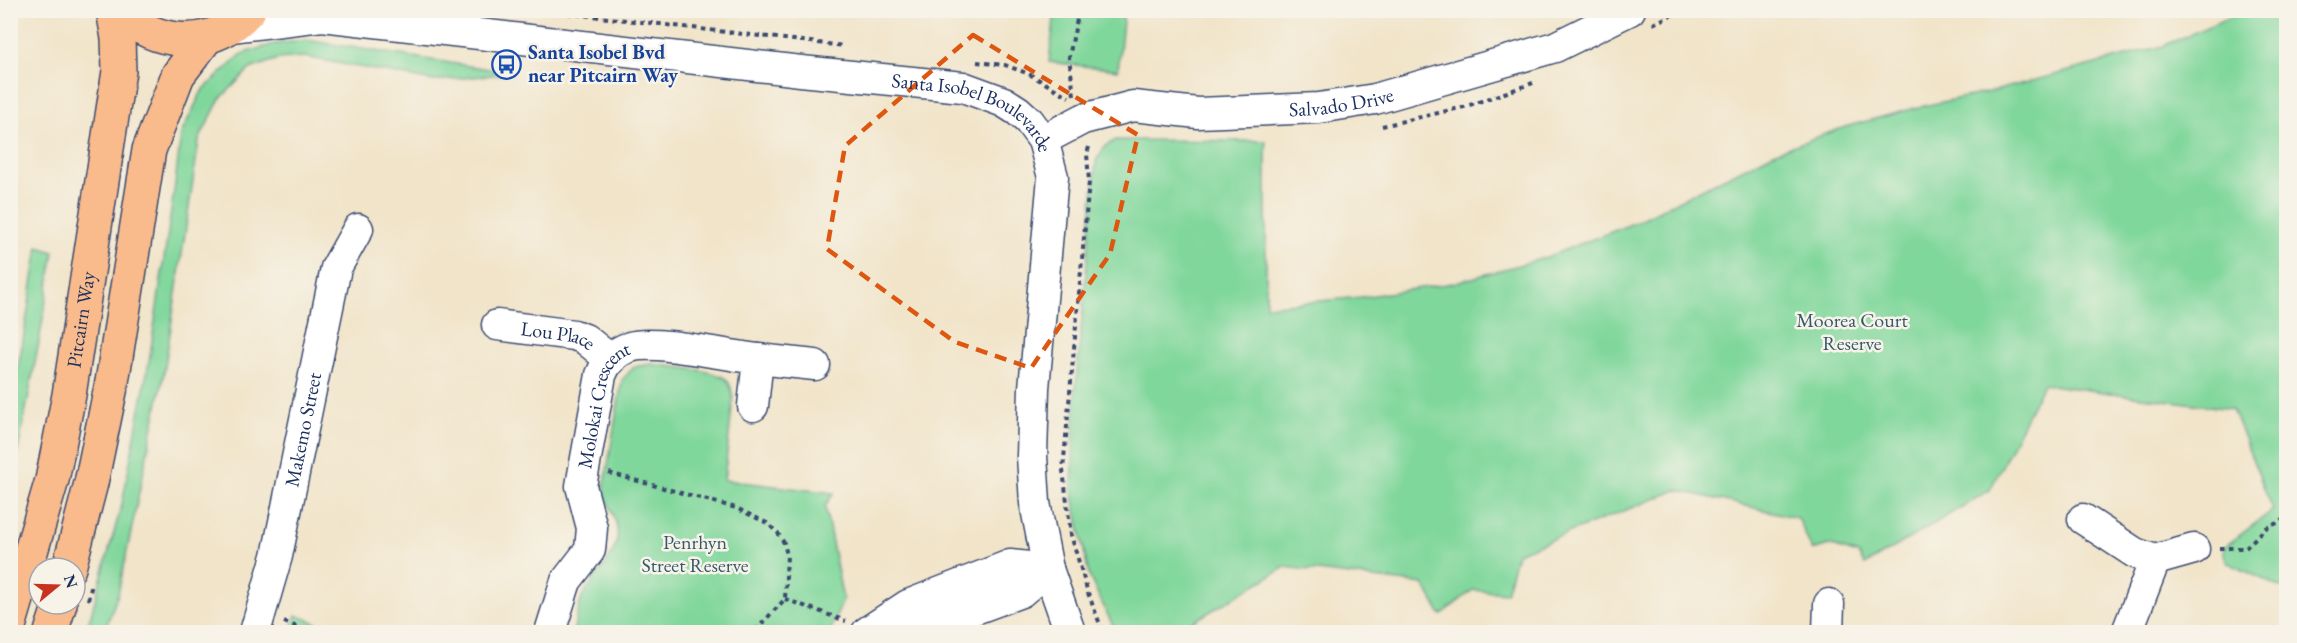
<svg xmlns="http://www.w3.org/2000/svg" width="2297" height="643" font-family="'EB Garamond',serif">
	<style>
		.green { fill: #80d79b; stroke: #4e837c; stroke-width: 1.5 }
		.lines { fill: none; stroke-linecap: round; stroke-linejoin: round }
		.minor-casing { stroke: #3b4a6e; stroke-width: 33 }
		.major-casing { stroke: #3b4a6e; stroke-width: 36 }
		.path { stroke: #3b4a6e; stroke-width: 4; stroke-dasharray: 4.5 4.5; stroke-linecap: butt }
		.minor { stroke: #fff; stroke-width: 30 }
		.major { stroke: #fabb8c; stroke-width: 33 }
		.marked { fill: none; stroke: #de5710; stroke-width: 4.5; stroke-dasharray: 12 8; stroke-linejoin: round }
		.labels { text-anchor: middle; dominant-baseline: central; stroke-width: 5; stroke-linejoin: round; paint-order: stroke }
		.transit-label { font-size: 20px; font-weight: bold; fill: #164399; stroke: #f7f3e8; text-anchor: start }
		.street-label { font-size: 20px; fill: #1b2f5e; stroke: #f7f3e8 }
		.park-label { font-size: 20px; fill: #34596d; stroke: #f7f3e8 }
	</style>
	<rect width="100%" height="100%" fill="#f7f3e8"/>
	<filter id="ink" filterUnits="userSpaceOnUse"><feTurbulence type="fractalNoise" baseFrequency=".0167" numOctaves="2"/><feDisplacementMap in="SourceGraphic" scale="12" xChannelSelector="R" yChannelSelector="G"/><feConvolveMatrix kernelMatrix="1 2 1 2 8 2 1 2 1" color-interpolation-filters="sRGB"/></filter>
	<filter id="wash" filterUnits="userSpaceOnUse"><feTurbulence type="fractalNoise" baseFrequency=".008" numOctaves="4" result="noise"/><feDisplacementMap in="SourceGraphic" scale="24" xChannelSelector="R" yChannelSelector="G"/><feGaussianBlur stdDeviation="1.35" result="paint"/><feColorMatrix in="noise" values="0 0 0 0 0 0 0 0 0 0 0 0 0 0 0 0 0 1.4 0 .05"/><feComposite in="paint" operator="in"/></filter>
	<g filter="url(#wash)">
		<rect width="100%" height="100%" fill="#f1e4c9"/>
		<!-- green -->
		<path class="green" d="M 2246,10 L 2286,11 L 2286,590 L 2226,562 L 2223,548 L 2273,510 L 2232,409 L 2043,384 L 1990,490 L 1865,565 L 1858,554 L 1829,545 L 1812,550 L 1798,518 L 1677,490 L 1517,553 L 1506,593 L 1473,590 L 1441,615 L 1423,584 L 1285,567 L 1176,632 L 1116,632 L 1089,576 L 1072,490 L 1075,397 L 1096,161 L 1105,146 L 1116,140 L 1266,141 L 1266,306 L 1362,297 L 1454,283 L 1544,258 L 1634,223 L 1776,152 L 1845,127 L 1919,107 L 1994,91 L 2163,46 Z
			M 1055,11 L 1124,11 L 1118,70 L 1049,62 Z
			M 306,40 L 513,73 L 434,81 L 305,57 L 278,59 L 250,69 L 220,99 L 199,140 L 164,373 L 118,594 L 104,632 L 86,632 L 122,504 L 149,362 L 175,184 L 181,134 L 202,91 L 242,54 L 274,44 Z
			M 38,247 L 54,252 L 39,342 L 11,486 L 11,404 L 23,341 Z
			M 651,364 C 668,367 717,369 727,380 C 732,386 732,392 733,399 L 724,480 L 834,493 L 825,506 L 843,600 L 830,632 L 573,632 C 577,620 578,602 585,592 C 596,575 613,560 617,539 C 620,522 607,506 604,489 L 622,380 L 634,367 Z
			M 296,615 L 339,632 L 290,632 Z"/>
	</g>
	<g filter="url(#ink)">
		<g class="lines">
			<defs>
				<g id="minor">
					<path id="s1" d="M 231,27 L 322,16 L 801,71 L 963,87 L 1004,102 L 1018,111 L 1029,121 L 1043,140 L 1053,177 L 1034,388 L 1032,456 L 1035,503 L 1048,569 L 1070,632"/>
					<path id="s2" d="M 1043,140 L 1083,119 L 1133,106 L 1198,113 L 1319,108 L 1375,99 L 1555,47 L 1630,10"/>
					<path id="s3" d="M 497,325 L 574,335 L 585,339 L 611,360"/>
					<path d="M 758,359 L 815,365"/>
					<path d="M 2083,519 L 2135,553 L 2155,560 L 2194,549"/>
					<path id="s4" d="M 255,632 L 277,556 L 336,268 L 358,229"/>
					<path id="s5" d="M 550,632 L 566,581 L 590,550 L 592,528 L 581,486 L 601,375 C 606,362 616,351 630,347 C 654,339 729,356 758,359 L 753,406"/>
					<path d="M 867,632 L 908,605 L 1010,565 L 1048,569"/>
					<path d="M 913,632 L 1021,592 L 1048,569"/>
					<path d="M 1828,632 L 1829,604"/>
					<path d="M 2127,632 L 2155,560"/>
				</g>
				<g id="major">
					<path d="M 119,10 C 148,40 194,50 231,26 C 238,22 243,16 249,10"/>
					<path d="M 69,568 L 91,483 L 112,382 L 149,150 L 178,75 L 207,37"/>
					<path id="s6" d="M 10,623 L 52,480 L 69,395 L 119,71 L 118,38 L 113,10"/>
					<path d="M 51,632 L 60,604"/>
				</g>
			</defs>
			<!-- minor casing -->
			<use href="#minor" class="minor-casing"/>
			<!-- major casing -->
			<use href="#major" class="major-casing"/>
			<!-- path -->
			<path class="path" d="M 541,10 L 844,46
				M 1653,24 L 1682,10
				M 977,62 L 1005,65 L 1029,74 L 1069,97
				M 1074,95 L 1069,57 L 1079,10
				M 1382,126 L 1464,107 L 1533,83
				M 1089,147 L 1087,154 L 1089,182 L 1063,470 L 1071,535 L 1088,593 L 1103,632
				M 609,473 L 736,508 L 767,523 L 778,533 L 784,543 L 787,555 L 785,599 L 754,632
				M 2219,548 L 2245,548 L 2266,528 L 2286,519
				M 785,599 L 846,621
				M 88,600 L 92,584
				M 284,622 L 310,632"/>
			<!-- minor -->
			<use href="#minor" class="minor"/>
			<!-- major -->
			<use href="#major" class="major"/>
		</g>
	</g>
	<!-- marked area -->
	<path class="marked" d="M 973,35 L 1138,135 L 1110,254 L 1031,368 L 955,342 L 827,249 L 845,146 Z"/>
	<!-- icons -->
	<defs>
		<symbol id="bus-ring" viewBox="-11 -11 22 22"><circle r="9.5" fill="#f7f3e8" stroke="#1a4fb4" stroke-width="1.5"/><path d="M-5-6H5V4H4V6H2V4H-2V6H-4V4H-5ZM-3.5-4V0h7V-4ZM-3.5 1.2v1.5H-2V1.2ZM2 1.2v1.5H3.5V1.2Z" fill="#1a4fb4"/></symbol>
	</defs>
	<g fill-rule="evenodd">
		<use href="#bus-ring" x="490" y="48" width="33" height="33"/>
	</g>
	<g class="labels">
		<!-- transit labels -->
		<g class="transit-label">
			<text x="528" y="52">Santa Isobel Bvd<tspan x="528" dy="23">near Pitcairn Way</tspan></text>
		</g>
		<!-- street labels -->
		<g class="street-label">
			<text stroke="none"><textPath href="#s2" startOffset="306">Salvado Drive</textPath></text>
			<text stroke="none"><textPath href="#s1" startOffset="756">Santa Isobel Boulevarde</textPath></text>
			<text stroke="none"><textPath href="#s6" startOffset="312">Pitcairn Way</textPath></text>
			<text stroke="none"><textPath href="#s3" startOffset="62">Lou Place</textPath></text>
			<text stroke="none"><textPath href="#s5" startOffset="244">Molokai Crescent</textPath></text>
			<text stroke="none"><textPath href="#s4" startOffset="208">Makemo Street</textPath></text>
		</g>
		<!-- park labels -->
		<g class="park-label">
			<text x="1852" y="320">Moorea Court<tspan x="1852" dy="23">Reserve</tspan></text>
			<text x="695" y="542">Penrhyn<tspan x="695" dy="23">Street Reserve</tspan></text>
		</g>
	</g>
	<!-- margin -->
	<rect width="2297" height="643" fill="none" stroke="#f7f3e8" stroke-width="36"/>
	<!-- north arrow -->
	<g transform="translate(57 586) rotate(71)"><circle r="28" fill="#f7f3e8" stroke="#9fa5b1" stroke-width="1.5"/>
	<path d="M0-4.5L10 22L0 15L-10 22Z" fill="#c8321e"/>
	<text y="-9" font-size="16" font-weight="bold" text-anchor="middle" fill="#1b2f5e">N</text>
	</g>
</svg>
